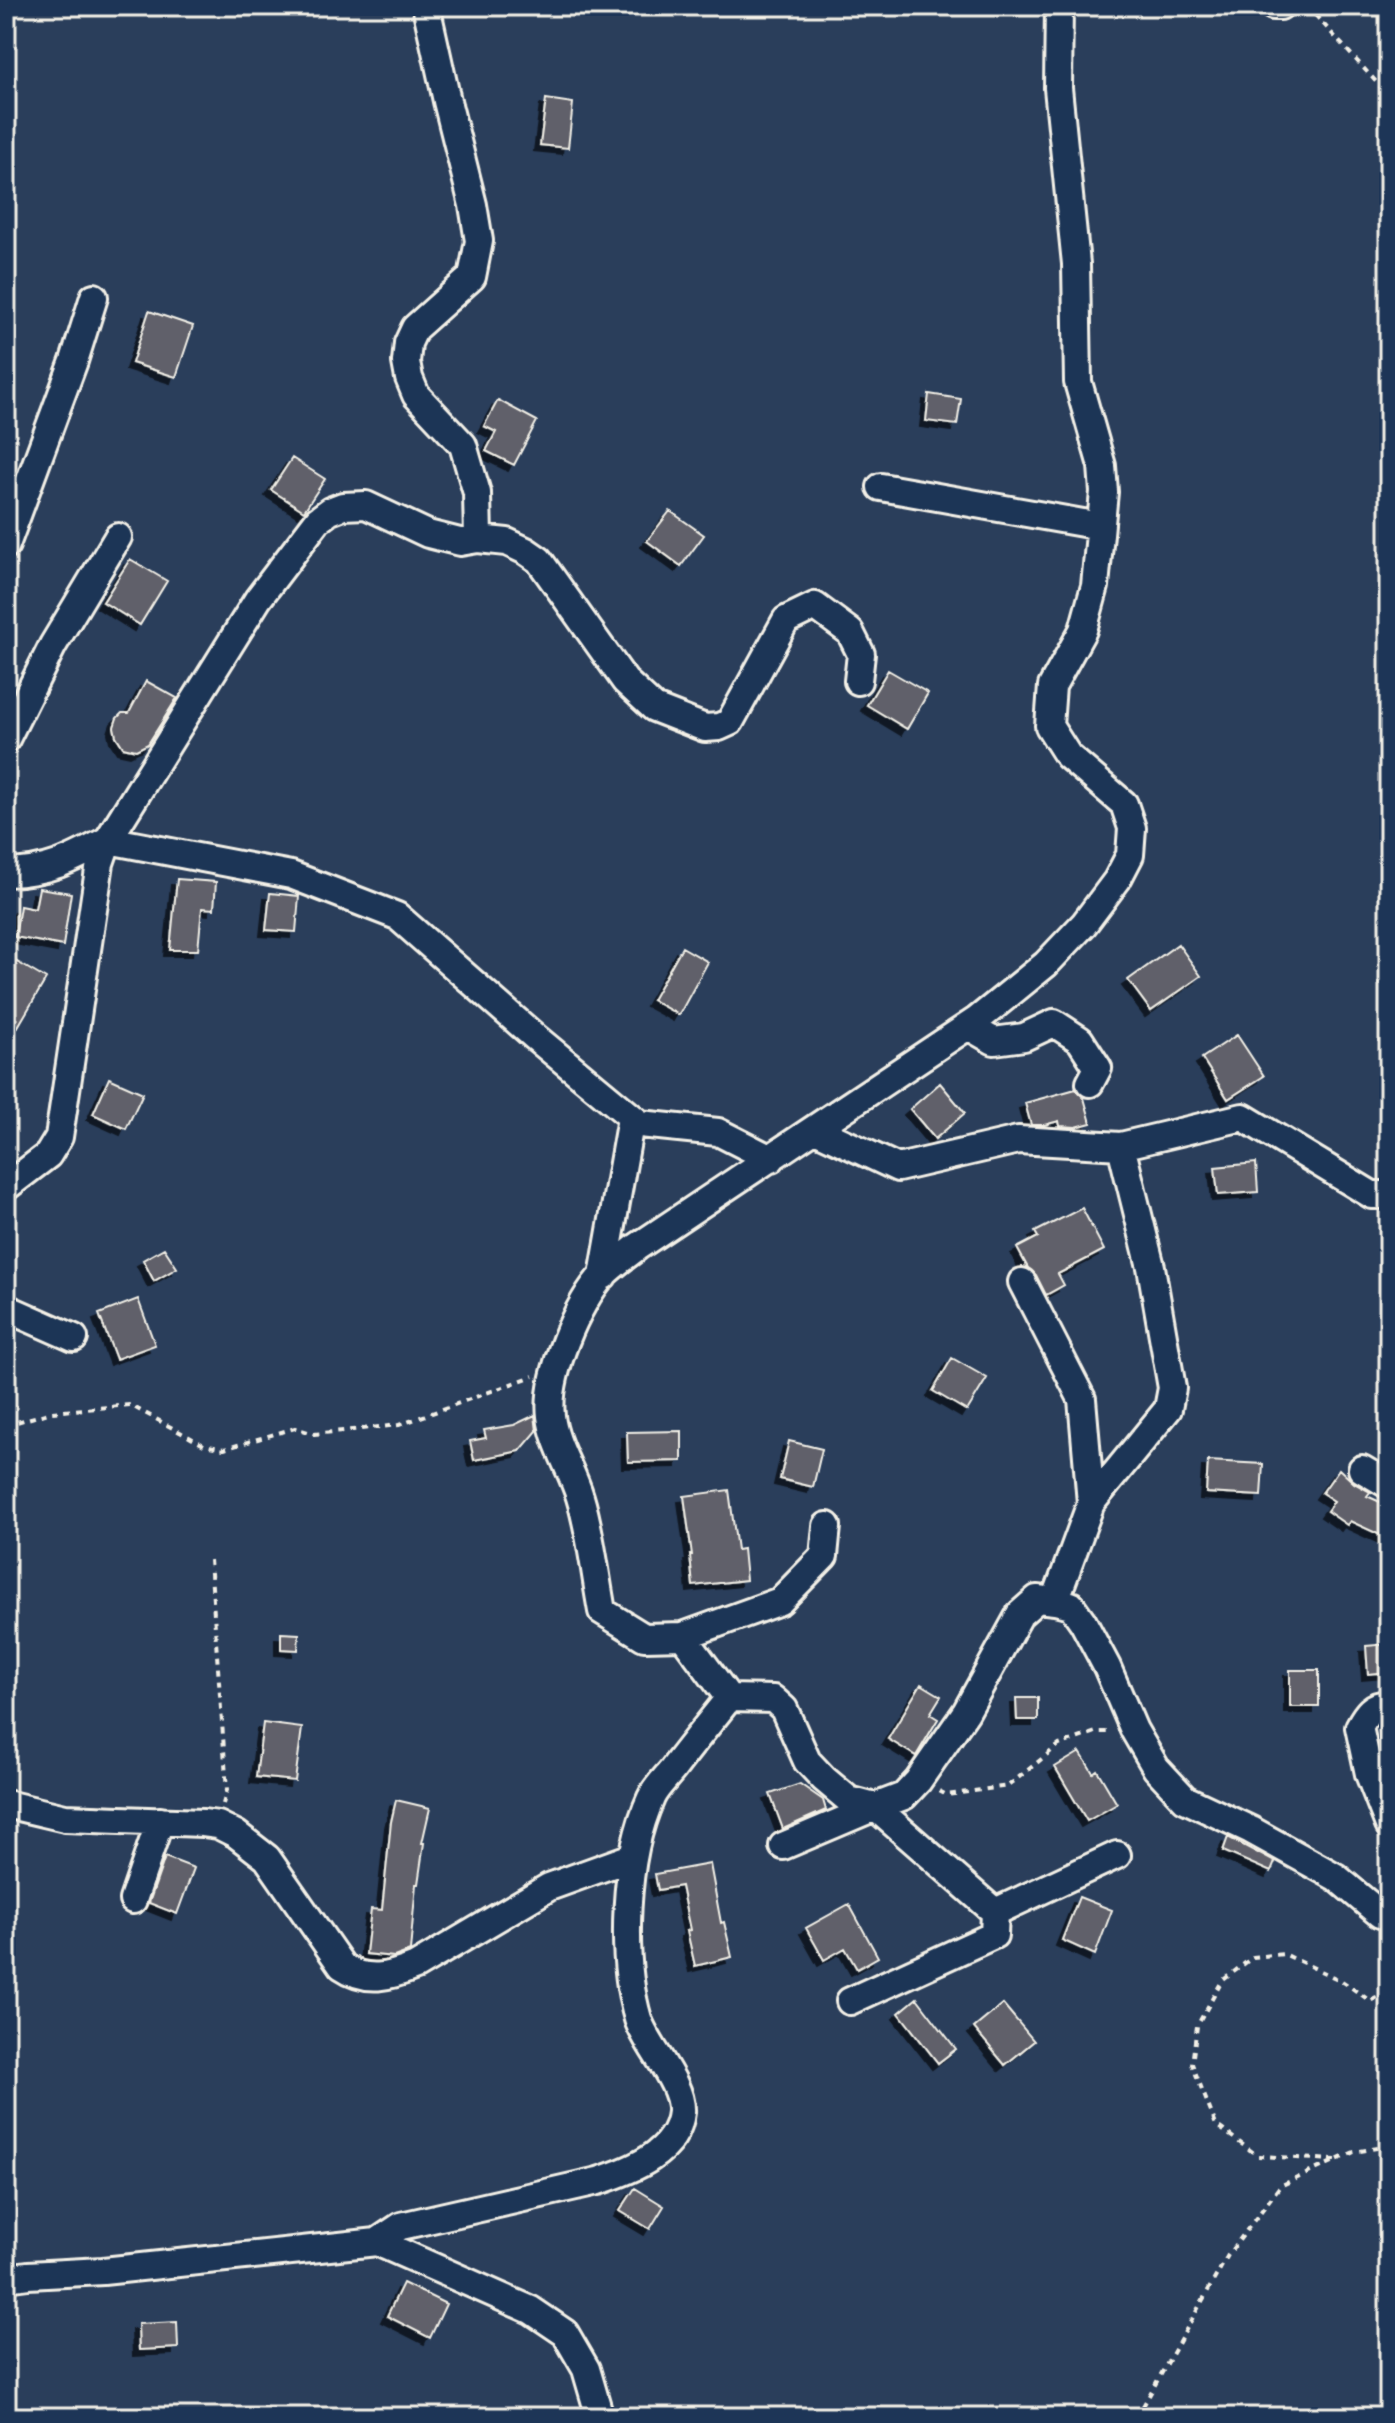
<svg xmlns="http://www.w3.org/2000/svg" width="1395" height="2423" font-family="'Balsamiq Sans',sans-serif">
	<style>
		.building { fill: #60616a; stroke: #f4f1e8; stroke-width: 2; filter: url(#shadow) }
		.lines { fill: none; stroke-linecap: round; stroke-linejoin: round }
		.minor-casing { stroke: #f4f1e8; stroke-width: 32 }
		.path { stroke: #f4f1e8; stroke-width: 4; stroke-dasharray: 6 6; stroke-linecap: butt }
		.minor { stroke: #1d3557; stroke-width: 26 }
	</style>
	<defs>
		<filter id="shadow"><feDropShadow dx="-6" dy="6" stdDeviation="0" flood-color="#0009"/></filter>
	</defs>
	<rect width="100%" height="100%" fill="#2a3e5b"/>
	<filter id="ink" filterUnits="userSpaceOnUse"><feTurbulence type="fractalNoise" baseFrequency=".0125" numOctaves="2"/><feDisplacementMap in="SourceGraphic" scale="16" xChannelSelector="R" yChannelSelector="G"/><feConvolveMatrix kernelMatrix="1 2 1 2 8 2 1 2 1" color-interpolation-filters="sRGB"/></filter>
	<g filter="url(#ink)">
		<!-- building -->
		<path class="building" d="M 546,99 L 573,103 L 568,148 L 540,145 Z
			M 149,311 L 193,326 L 176,377 L 132,363 Z
			M 929,394 L 961,399 L 957,425 L 926,421 Z
			M 498,400 L 537,421 L 514,465 L 486,451 L 496,432 L 484,426 Z
			M 292,458 L 325,479 L 304,511 L 271,490 Z
			M 670,511 L 704,535 L 681,566 L 647,541 Z
			M 130,559 L 167,581 L 140,625 L 103,602 Z
			M 888,670 L 928,693 L 907,729 L 867,705 Z
			M 146,681 L 177,698 L 148,744 L 136,750 L 123,747 L 116,736 L 114,727 L 117,718 L 122,713 L 129,713 Z
			M 177,879 L 216,882 L 214,909 L 202,908 L 198,950 L 170,950 Z
			M 39,888 L 71,893 L 63,946 L 15,937 L 20,906 L 35,909 Z
			M 270,893 L 299,896 L 296,932 L 266,930 Z
			M 1178,944 L 1201,976 L 1151,1011 L 1128,980 Z
			M 682,947 L 708,962 L 679,1015 L 652,1000 Z
			M 12,959 L 46,979 L 6,1047 L 6,969 Z
			M 1237,1035 L 1264,1076 L 1228,1099 L 1202,1058 Z
			M 109,1078 L 143,1093 L 126,1129 L 93,1114 Z
			M 940,1083 L 965,1113 L 935,1139 L 910,1109 Z
			M 1076,1089 L 1084,1098 L 1091,1123 L 1076,1127 L 1060,1126 L 1059,1121 L 1044,1125 L 1031,1125 L 1025,1103 Z
			M 1256,1163 L 1258,1192 L 1218,1195 L 1215,1167 Z
			M 1082,1208 L 1104,1250 L 1058,1274 L 1064,1285 L 1046,1295 L 1036,1275 L 1028,1268 L 1017,1248 L 1038,1237 L 1035,1232 Z
			M 164,1248 L 177,1268 L 154,1281 L 143,1260 Z
			M 138,1299 L 155,1345 L 116,1359 L 99,1314 Z
			M 952,1358 L 987,1378 L 967,1411 L 933,1391 Z
			M 535,1415 L 537,1431 L 520,1451 L 474,1460 L 470,1441 L 486,1438 L 484,1430 L 514,1425 Z
			M 682,1431 L 682,1461 L 628,1462 L 627,1432 Z
			M 789,1441 L 822,1449 L 813,1487 L 780,1479 Z
			M 1208,1461 L 1263,1464 L 1261,1496 L 1206,1493 Z
			M 1339,1469 L 1354,1483 L 1370,1492 L 1367,1496 L 1389,1506 L 1389,1539 L 1350,1521 L 1347,1525 L 1327,1511 L 1334,1501 L 1322,1493 Z
			M 729,1490 L 737,1550 L 743,1549 L 746,1580 L 693,1586 L 690,1555 L 692,1555 L 684,1496 Z
			M 281,1633 L 299,1634 L 298,1650 L 281,1649 Z
			M 1389,1644 L 1389,1672 L 1368,1674 L 1366,1646 Z
			M 1290,1670 L 1319,1670 L 1319,1707 L 1290,1707 Z
			M 921,1684 L 941,1696 L 930,1714 L 938,1719 L 916,1756 L 888,1739 Z
			M 1016,1698 L 1038,1698 L 1038,1720 L 1017,1720 Z
			M 263,1723 L 302,1728 L 295,1781 L 256,1777 Z
			M 1080,1752 L 1093,1773 L 1097,1770 L 1117,1804 L 1087,1821 L 1055,1767 Z
			M 800,1784 L 823,1800 L 826,1810 L 783,1829 L 770,1794 Z
			M 396,1800 L 430,1808 L 422,1843 L 424,1843 L 418,1884 L 416,1884 L 410,1951 L 394,1957 L 366,1954 L 371,1909 L 382,1910 L 391,1822 Z
			M 1228,1837 L 1275,1862 L 1271,1872 L 1223,1851 Z
			M 165,1857 L 194,1868 L 177,1914 L 149,1903 Z
			M 710,1864 L 721,1923 L 724,1922 L 732,1957 L 695,1966 L 687,1931 L 690,1930 L 681,1886 L 658,1890 L 655,1874 Z
			M 1079,1897 L 1112,1910 L 1095,1955 L 1062,1940 Z
			M 849,1904 L 878,1957 L 857,1969 L 845,1948 L 824,1960 L 806,1928 Z
			M 917,1998 L 956,2049 L 938,2063 L 899,2013 Z
			M 1003,2004 L 1034,2041 L 1005,2065 L 974,2028 Z
			M 635,2188 L 664,2206 L 650,2229 L 620,2211 Z
			M 403,2283 L 446,2304 L 430,2338 L 387,2316 Z
			M 177,2322 L 178,2348 L 139,2350 L 138,2324 Z"/>
		<g class="lines">
			<defs>
				<path id="minor" d="M 426,6 L 447,101 L 473,205 L 479,241 L 472,277 L 415,328 L 408,343 L 406,362 L 409,378 L 416,395 L 463,445 L 477,493 L 478,539
					M 1273,6 L 1280,6
					M 881,487 L 1100,526
					M 6,545 L 74,361 L 94,297
					M 6,739 L 53,645 L 118,537
					M 6,873 C 49,872 71,860 108,840 L 291,875 L 397,916 L 535,1037 L 640,1124 L 718,1132 L 771,1159
					M 968,1026 L 994,1041 L 1024,1037 L 1054,1023 L 1080,1040 L 1098,1068 L 1090,1083
					M 815,1129 L 898,1168 L 1018,1140 L 1121,1146 L 1151,1267 L 1172,1388 L 1168,1409 L 1091,1503 L 1055,1601
					M 1121,1146 L 1243,1117 L 1372,1195 L 1389,1195
					M 6,1187 L 48,1155 L 59,1137 L 100,863 L 108,840 L 258,599 L 318,520 L 330,511 L 343,506 L 366,505 L 428,534 L 460,542 L 478,539 L 507,542 L 526,551 L 539,560 L 625,681 L 654,708 L 705,728 L 719,727 L 730,722 L 786,620 L 815,606 L 850,632 L 861,654 L 858,681
					M 603,1276 L 631,1118
					M 1022,1282 L 1082,1399 L 1091,1503
					M 6,1308 L 74,1338
					M 1362,1469 L 1389,1485
					M 683,1636 L 780,1601 L 824,1556 L 827,1526
					M 729,1698 L 683,1636 L 644,1637 L 602,1611 C 595,1574 591,1533 580,1497 C 572,1470 554,1444 551,1416 C 546,1377 577,1302 604,1274 C 614,1264 626,1256 637,1247 L 977,1020 L 1046,964 L 1084,924 L 1117,880 L 1130,855 L 1132,828 L 1124,804 L 1068,756 L 1049,726 L 1052,686 L 1083,630 L 1095,586 L 1104,492 L 1102,466 L 1078,382 L 1076,264 L 1058,88 L 1059,6
					M 729,1698 L 773,1699 L 784,1709 L 807,1761 L 824,1779 L 849,1800 L 875,1807 L 904,1796 L 918,1781 L 966,1712 L 1020,1614 L 1037,1599 L 1055,1601 L 1071,1605 L 1083,1622 L 1107,1667 L 1134,1730 L 1156,1768 L 1185,1799 L 1251,1830 L 1336,1877 L 1380,1914 L 1389,1916
					M 1389,1704 C 1372,1704 1366,1714 1359,1727 L 1369,1774 L 1389,1825
					M 6,1804 L 65,1818 L 203,1823 L 218,1825 L 236,1834 L 267,1858 L 342,1966 C 367,1983 389,1977 416,1966 L 549,1887 L 632,1857
					M 783,1846 L 875,1807 L 995,1912
					M 133,1900 L 160,1821
					M 850,2001 L 994,1935 L 995,1912 L 1117,1855
					M 377,2242 L 531,2310 L 565,2333 L 586,2369 L 600,2417
					M 6,2278 L 28,2275 L 103,2271 L 377,2242 L 401,2226 L 598,2181 C 632,2170 677,2153 681,2112 C 683,2083 647,2047 638,2019 C 620,1957 624,1857 651,1798 C 655,1788 666,1778 673,1769 C 691,1745 710,1722 729,1698"/>
			</defs>
			<!-- minor casing -->
			<use href="#minor" class="minor-casing"/>
			<!-- path -->
			<path class="path" d="M 1307,6 L 1389,96
				M 6,1425 L 52,1412 L 130,1405 L 204,1445 L 224,1449 L 295,1428 L 314,1434 L 399,1425 L 533,1376
				M 210,1560 L 227,1790 L 223,1804
				M 939,1791 L 947,1795 L 1008,1786 L 1059,1745 L 1096,1732 L 1112,1732
				M 1336,2160 L 1258,2156 L 1216,2125 L 1192,2064 L 1197,2026 L 1222,1981 L 1253,1957 L 1284,1954 L 1342,1981 L 1370,2001 L 1389,1992
				M 1137,2417 L 1228,2255 L 1280,2186 L 1354,2152 L 1389,2146"/>
			<!-- minor -->
			<use href="#minor" class="minor"/>
		</g>
	</g>
	<!-- margin -->
	<rect width="1395" height="2423" fill="none" stroke="#1d3557" stroke-width="32"/>
	<rect x="16" y="16" width="1363" height="2391" fill="none" stroke="#f4f1e8" stroke-width="3" filter="url(#ink)"/>
</svg>
